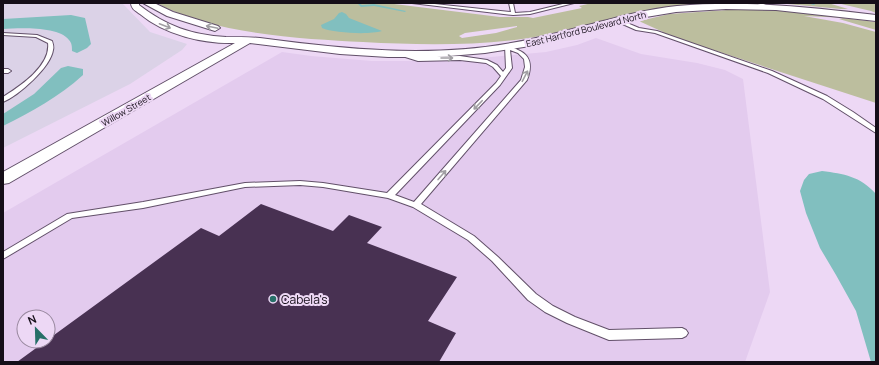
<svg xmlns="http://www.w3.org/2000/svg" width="879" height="365" font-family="Manrope,sans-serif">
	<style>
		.built { fill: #e3cbee; fill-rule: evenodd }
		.industrial { fill: #dbd2e7 }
		.green { fill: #bcbe9e; fill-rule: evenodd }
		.water { fill: #81bfbf }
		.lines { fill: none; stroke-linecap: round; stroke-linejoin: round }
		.stream { fill: #81bfbf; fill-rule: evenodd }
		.building { fill: #483152 }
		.service-casing { stroke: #625069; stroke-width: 2 }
		.minor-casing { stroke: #625069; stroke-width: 2 }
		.service { fill: #fff; fill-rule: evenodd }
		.minor { fill: #fff; fill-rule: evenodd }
		.oneway { stroke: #a19fa3 }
		.poi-dot { fill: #276f68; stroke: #edd8f5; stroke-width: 1.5 }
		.labels { text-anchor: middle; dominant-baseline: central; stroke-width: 4; stroke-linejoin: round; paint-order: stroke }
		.far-street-label { font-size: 9px; fill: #150e18; stroke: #edd8f5 }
		.near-poi-label { font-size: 12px; fill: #150e18; stroke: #edd8f5; text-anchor: start }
	</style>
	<rect width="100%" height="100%" fill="#edd8f5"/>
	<!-- built -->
	<path class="built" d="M 596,38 L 641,54 L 697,63 L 725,70 L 743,79 L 770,292 L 745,362 L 3,362 L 3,213 L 282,52 L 311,56 L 372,61 L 447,61 L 546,52 L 577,45 ZM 24,317 L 48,317 L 48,341 L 24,341 Z"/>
	<!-- industrial -->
	<path class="industrial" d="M 3,3 L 122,3 L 150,32 L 187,44 L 182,50 L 130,84 L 3,148 Z"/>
	<!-- green -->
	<path class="green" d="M 157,3 L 386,3 L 500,17 L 528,17 L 533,18 L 582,8 L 579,6 L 592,3 L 734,3 C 709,6 684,4 659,8 C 615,15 573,31 529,38 C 475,46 418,45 363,42 C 302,39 211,34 157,3 ZM 517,26 L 517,27 L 496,33 L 462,38 L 459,36 L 465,33 Z
		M 777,3 L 828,3 L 848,9 L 841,9 Z
		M 837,3 L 876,3 L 876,13 L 871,11 Z
		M 742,9 L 781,11 L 848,18 L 804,16 L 843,23 L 876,32 L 876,103 L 664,34 L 663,32 L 641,22 L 640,21 L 669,14 Z
		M 843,18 L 876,22 L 876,30 L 839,19 Z"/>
	<!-- water -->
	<path class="water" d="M 342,12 L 346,14 L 349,18 L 382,31 C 369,35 334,33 322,28 L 321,25 L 334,19 L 339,13 Z
		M 71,15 L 85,18 L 91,44 L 87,48 L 77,53 L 72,51 C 72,47 72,43 69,40 C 59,26 19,28 3,29 L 3,19 Z
		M 68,66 L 83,69 L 83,75 C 59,97 31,112 3,126 L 3,114 L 34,94 L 61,68 Z
		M 822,171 C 844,174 860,176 876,194 L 876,362 L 871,362 L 856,311 L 836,275 L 820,248 L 806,213 L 800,191 L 804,180 L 809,174 Z"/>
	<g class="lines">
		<!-- stream -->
		<path class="stream" d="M 357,3 L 359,3 L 362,5 L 374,4 L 406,11 L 405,12 L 374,6 L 361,7 Z
			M 807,3 L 812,3 L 815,4 L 814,5 Z"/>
	</g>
	<!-- building -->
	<path class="building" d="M 261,204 L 333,231 L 349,215 L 382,227 L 367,243 L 457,277 L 428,321 L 456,333 L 439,362 L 17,362 L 201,228 L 219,236 Z"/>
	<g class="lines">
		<defs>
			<path id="service" d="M 412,3 L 425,3 L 511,12 L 509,3 L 513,3 L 515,13 L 530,12 L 567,3 L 574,3 L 530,14 L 513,15 Z
				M 755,3 L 761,3 L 771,7 L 768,8 Z
				M 620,20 L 639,28 L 657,31 L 772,71 L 827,96 L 853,112 L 876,128 L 876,133 L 823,99 L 768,73 L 655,33 L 636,30 L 618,22 L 618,20 Z
				M 3,33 L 37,35 L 52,41 C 53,44 54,47 53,50 C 51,67 18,96 3,102 L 3,97 C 20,86 51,66 48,43 L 36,37 L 3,35 Z
				M 505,46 C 510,46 514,48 518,50 C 532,56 532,67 527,80 L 421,204 L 474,236 L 498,257 L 536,294 L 553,306 L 575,317 L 609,330 L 682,328 L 686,330 L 688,333 L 686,336 L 682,338 L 609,340 L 567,323 L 545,312 L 528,300 L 492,261 L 468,240 L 413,207 L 388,198 L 323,187 L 300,185 L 245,187 L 143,208 L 72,218 L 3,259 L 3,252 L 67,214 L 143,202 L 245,183 L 300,181 L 323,183 L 387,193 L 496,83 L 501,76 L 493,67 L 486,63 L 460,60 L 418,61 L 399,55 L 399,53 L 418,57 L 460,56 L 487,60 L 497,65 L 503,72 L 506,68 ZM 510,50 L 518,53 L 524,59 L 525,67 L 521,80 L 414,202 L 395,195 L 500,85 L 512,68 Z
				M 3,69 L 8,69 L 11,71 L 8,73 L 3,73 Z"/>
			<path id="minor" d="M 131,3 L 139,3 L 139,5 C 166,26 192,35 226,37 C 237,37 248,37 260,38 C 343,49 428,58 511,43 C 567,34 621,12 677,6 C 743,0 810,7 876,15 L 876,21 L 776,10 L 726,9 L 676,12 L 634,19 L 530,46 L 485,53 L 437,57 L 388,57 L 340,54 L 250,43 L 9,183 L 3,184 L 3,172 L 235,43 C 204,44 165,35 140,14 C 136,11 131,9 131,3 Z
				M 143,3 L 154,3 L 173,12 L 218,26 L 220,28 L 215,31 L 167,16 Z"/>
		</defs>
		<!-- service casing -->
		<use href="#service" class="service-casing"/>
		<!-- minor casing -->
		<use href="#minor" class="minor-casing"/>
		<!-- service -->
		<use href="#service" class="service"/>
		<!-- minor -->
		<use href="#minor" class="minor"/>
	</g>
	<!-- one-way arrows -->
	<defs><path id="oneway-shaft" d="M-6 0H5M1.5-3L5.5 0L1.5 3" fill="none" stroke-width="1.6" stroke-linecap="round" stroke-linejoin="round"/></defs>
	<g class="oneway">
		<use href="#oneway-shaft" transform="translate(165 26) rotate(21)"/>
		<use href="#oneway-shaft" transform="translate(212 27) rotate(-168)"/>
		<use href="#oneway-shaft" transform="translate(447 58)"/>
		<use href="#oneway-shaft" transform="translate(525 76) rotate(-63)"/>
		<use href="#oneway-shaft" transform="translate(478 105) rotate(134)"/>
		<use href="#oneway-shaft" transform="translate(442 175) rotate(-49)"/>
	</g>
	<!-- markers -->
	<circle class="poi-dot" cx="273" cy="299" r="4"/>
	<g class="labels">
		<!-- far-street labels -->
		<g class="far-street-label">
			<text transform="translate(586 29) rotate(-14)">East Hartford Boulevard North</text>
			<text transform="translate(126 110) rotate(-30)">Willow Street</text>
		</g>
		<!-- near-poi labels -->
		<g class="near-poi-label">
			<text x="281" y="299">Cabela's</text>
		</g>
	</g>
	<!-- border -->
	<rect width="879" height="365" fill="none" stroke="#150e18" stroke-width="8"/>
	<!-- north arrow -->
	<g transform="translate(36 329) rotate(337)"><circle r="19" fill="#edd8f5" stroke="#97879d"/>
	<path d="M0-3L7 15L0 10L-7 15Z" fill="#276f68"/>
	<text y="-6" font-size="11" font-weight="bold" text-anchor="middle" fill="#150e18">N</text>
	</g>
</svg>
